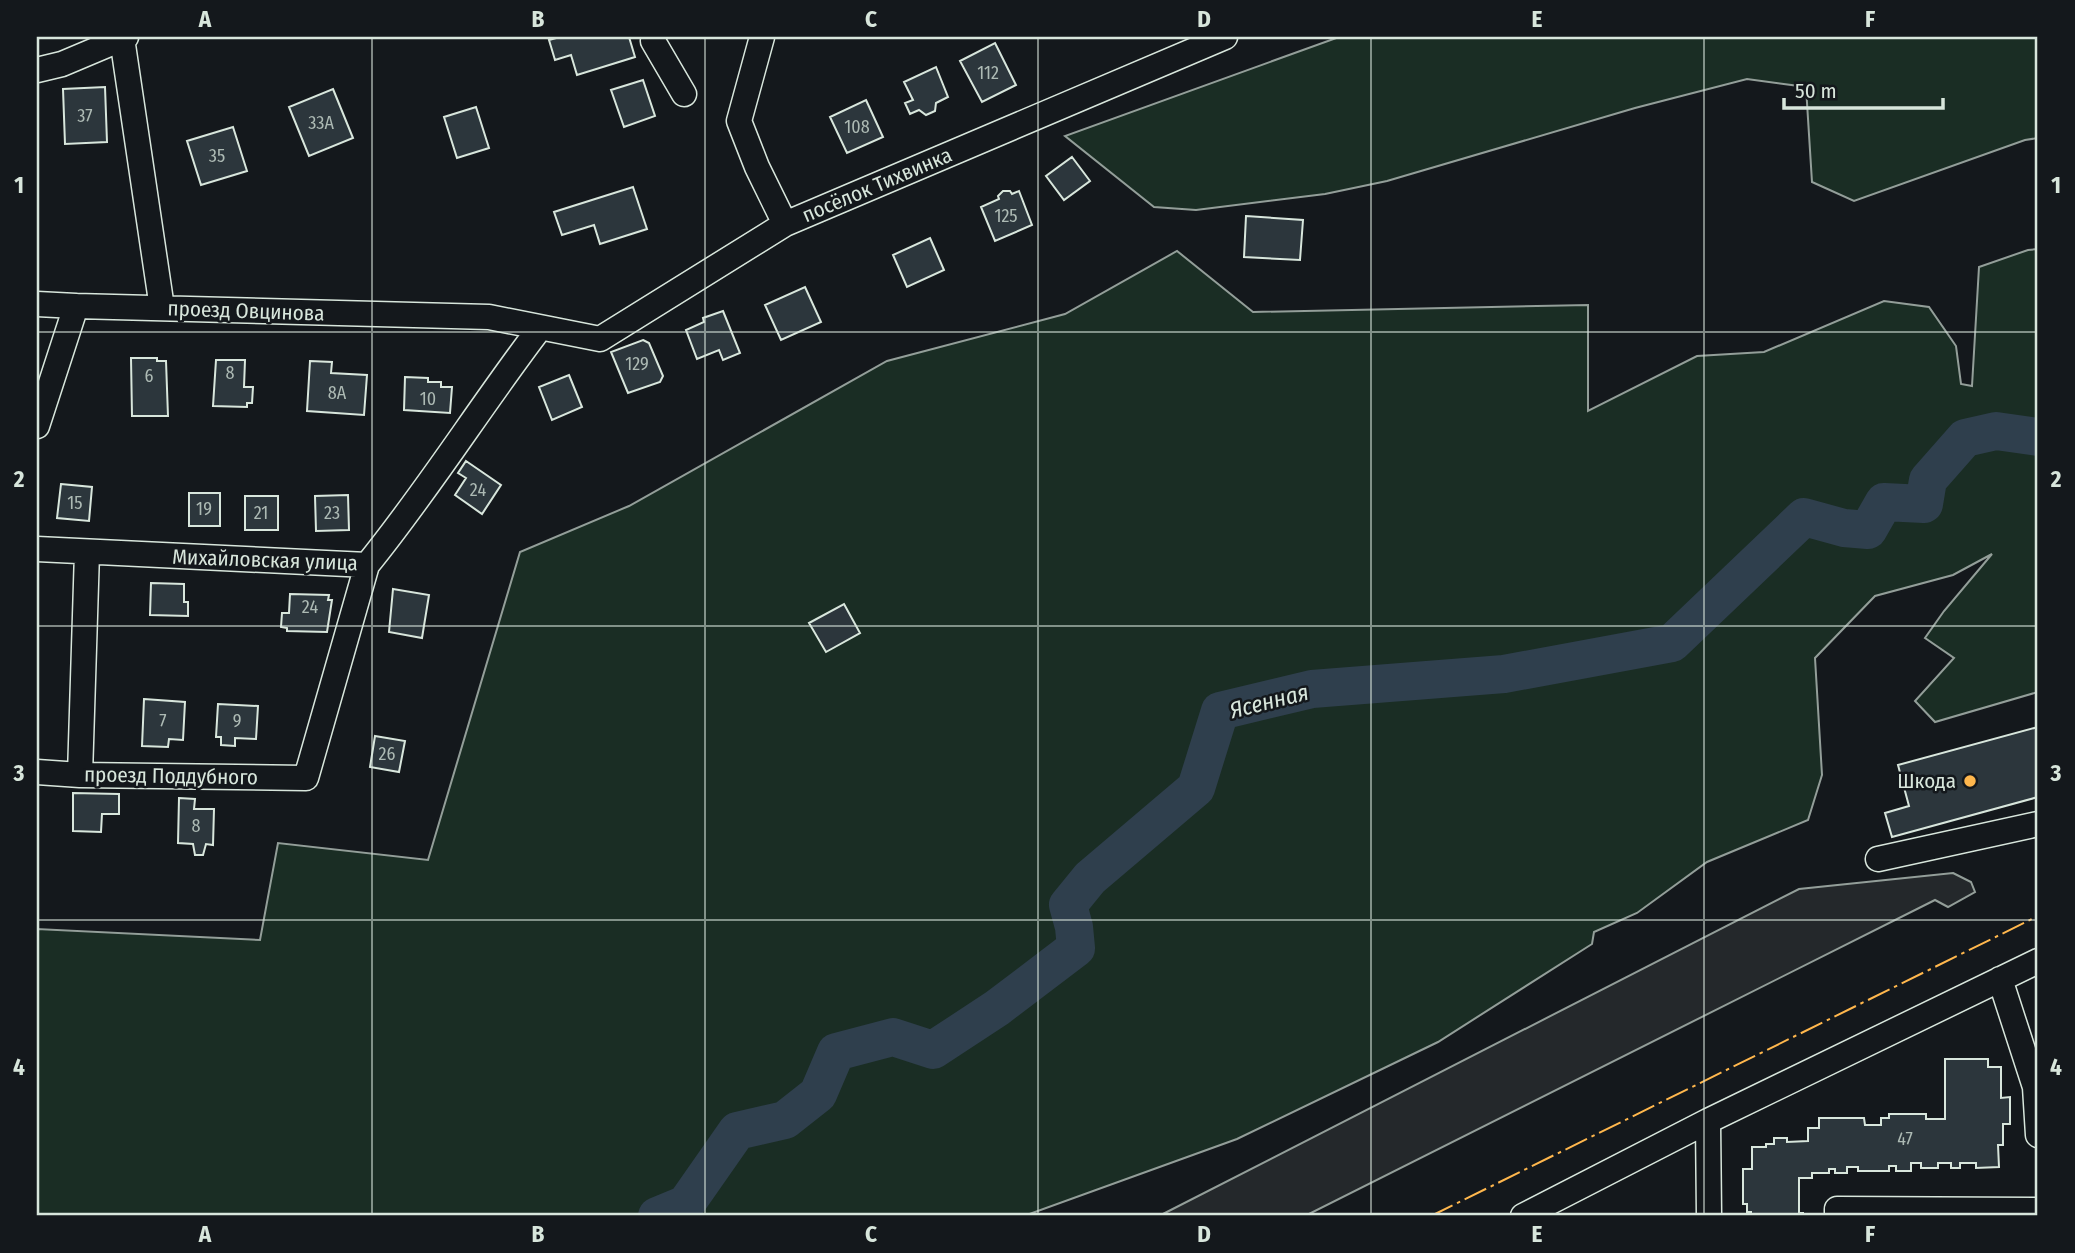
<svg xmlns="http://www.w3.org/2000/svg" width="2075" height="1253" font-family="'Fira Sans Condensed',sans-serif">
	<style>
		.green { fill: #1a2d24; stroke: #939e99; stroke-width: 2 }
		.parking { fill: #24282b; stroke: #939e99; stroke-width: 2 }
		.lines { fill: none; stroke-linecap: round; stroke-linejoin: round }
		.river { stroke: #2f3f4d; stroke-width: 38 }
		.building { fill: #2c363c; stroke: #d8e6dc; stroke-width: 2 }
		.minor-casing { stroke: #d8e6dc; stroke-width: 27 }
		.minor { stroke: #14181c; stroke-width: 24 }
		.power { stroke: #ffb74d; stroke-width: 2; stroke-dasharray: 24 5 3.5 5; stroke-linecap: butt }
		.grid { fill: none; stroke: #d8e6dc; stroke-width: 2; stroke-opacity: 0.55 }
		.poi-dot { fill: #ffb74d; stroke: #14181c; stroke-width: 2.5 }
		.labels { text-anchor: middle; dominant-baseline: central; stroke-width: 5; stroke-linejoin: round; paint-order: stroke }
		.number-label { font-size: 18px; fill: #adbab4 }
		.street-label { font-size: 21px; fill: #d8e6dc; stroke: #14181c }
		.poi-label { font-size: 21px; fill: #d8e6dc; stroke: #14181c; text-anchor: end }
		.water-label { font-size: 23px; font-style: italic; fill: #d8e6dc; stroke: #14181c }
		.neatline { fill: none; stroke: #d8e6dc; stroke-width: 2.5 }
		.grid-label { font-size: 23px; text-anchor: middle; font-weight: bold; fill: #d8e6dc }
	</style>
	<rect width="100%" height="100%" fill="#14181c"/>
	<!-- green -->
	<path class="green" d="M 1339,37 L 2038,37 L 2038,138 L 2025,140 L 1854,201 L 1812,182 L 1806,87 L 1747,79 L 1635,108 L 1387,181 L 1325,194 L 1196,210 L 1154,207 L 1065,136 Z
		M 2038,249 L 2038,692 L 1935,722 L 1915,701 L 1954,658 L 1925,638 L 1944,611 L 1992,554 L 1953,575 L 1875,596 L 1815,658 L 1822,775 L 1808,820 L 1707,862 L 1637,913 L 1594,932 L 1592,944 L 1438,1042 L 1237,1139 L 1024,1216 L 37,1216 L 37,929 L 260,940 L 278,843 L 428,860 L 520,552 L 629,506 L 887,361 L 1065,314 L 1177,251 L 1253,312 L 1588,305 L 1588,411 L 1697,356 L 1764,352 L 1884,301 L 1929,307 L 1956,346 L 1961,384 L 1972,386 L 1979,267 L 2028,250 Z"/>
	<!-- parking -->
	<path class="parking" d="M 1953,873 L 1971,882 L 1975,892 L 1948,907 L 1935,900 L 1305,1216 L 1159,1216 L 1799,889 Z"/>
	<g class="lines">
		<!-- river -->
		<path class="river" d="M 657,1216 L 686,1204 L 737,1131 L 785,1120 L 818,1094 L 836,1052 L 893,1037 L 933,1050 L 997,1008 L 1076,948 L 1074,927 L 1068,905 L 1090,878 L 1196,788 L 1220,711 L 1312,689 L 1504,674 L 1672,643 L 1804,517 L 1844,528 L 1868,530 L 1884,502 L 1924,504 L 1928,480 L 1965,438 L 1996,431 L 2038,437"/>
	</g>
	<!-- building -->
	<path class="building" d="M 560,37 L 629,37 L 635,57 L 577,75 L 571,55 L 555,60 L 549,40 Z
		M 995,43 L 1016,85 L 982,102 L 960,61 Z
		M 936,67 L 948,97 L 936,103 L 935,111 L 926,115 L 919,110 L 910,114 L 905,103 L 913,100 L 904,82 Z
		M 643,80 L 655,116 L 624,127 L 611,90 Z
		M 105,87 L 107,142 L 65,144 L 63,89 Z
		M 333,89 L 353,138 L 309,156 L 289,107 Z
		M 866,100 L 883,137 L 847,153 L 830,117 Z
		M 476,107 L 489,148 L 457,158 L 444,117 Z
		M 233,127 L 247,171 L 201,185 L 187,141 Z
		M 1072,157 L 1090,181 L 1064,200 L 1046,176 Z
		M 633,187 L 647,229 L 600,244 L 594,225 L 562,235 L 554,212 Z
		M 1003,191 L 1010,191 L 1012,194 L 1019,191 L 1032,225 L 995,241 L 981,207 L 999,199 L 998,196 Z
		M 1246,216 L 1303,220 L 1300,260 L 1244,257 Z
		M 930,238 L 944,270 L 907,287 L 893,255 Z
		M 805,287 L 821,322 L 781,340 L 765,305 Z
		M 723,311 L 740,353 L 723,360 L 719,350 L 697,359 L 686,330 L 704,322 L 703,318 Z
		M 643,340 L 649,343 L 663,376 L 660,382 L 628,393 L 611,352 Z
		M 131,358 L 157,358 L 157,361 L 166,361 L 168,416 L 132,416 Z
		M 216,360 L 245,360 L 244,387 L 253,387 L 252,403 L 247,403 L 247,407 L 213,406 Z
		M 310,361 L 332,362 L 331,373 L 367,375 L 364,415 L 307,411 Z
		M 569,375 L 582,407 L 552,420 L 539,387 Z
		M 405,377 L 428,378 L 428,382 L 441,382 L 441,387 L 452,387 L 450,413 L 404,410 Z
		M 466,461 L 501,485 L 482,514 L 455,495 L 466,478 L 458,473 Z
		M 61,484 L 92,487 L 89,521 L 57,518 Z
		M 189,493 L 220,493 L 220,526 L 189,526 Z
		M 348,495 L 349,530 L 316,531 L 315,496 Z
		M 245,496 L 278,496 L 278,530 L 245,530 Z
		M 151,583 L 184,584 L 184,602 L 188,602 L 188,616 L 150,615 Z
		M 393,589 L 429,595 L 422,638 L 389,632 Z
		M 290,594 L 329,595 L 328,600 L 332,600 L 327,632 L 287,631 L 287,628 L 281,627 L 282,613 L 289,613 Z
		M 844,604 L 860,633 L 826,652 L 809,623 Z
		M 144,699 L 185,702 L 183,740 L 169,739 L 168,747 L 142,746 Z
		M 218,704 L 258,706 L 256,739 L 235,738 L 235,746 L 221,745 L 221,737 L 216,737 Z
		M 2038,727 L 2038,797 L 1892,837 L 1885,813 L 1909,806 L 1898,765 Z
		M 375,736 L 405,741 L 399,772 L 370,767 Z
		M 73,793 L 119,794 L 119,814 L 102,814 L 101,832 L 73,831 Z
		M 179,798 L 195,799 L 194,809 L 214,809 L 213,845 L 206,844 L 203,855 L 195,855 L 193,844 L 178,843 Z
		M 1945,1059 L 1988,1059 L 1988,1067 L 2001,1067 L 2001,1098 L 2010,1097 L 2010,1124 L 2003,1124 L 2003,1145 L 1998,1145 L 1999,1167 L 1976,1168 L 1976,1163 L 1960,1163 L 1960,1168 L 1951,1168 L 1951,1163 L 1938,1163 L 1938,1168 L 1921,1168 L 1921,1163 L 1911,1163 L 1911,1171 L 1896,1171 L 1896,1166 L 1889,1166 L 1889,1171 L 1858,1171 L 1858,1167 L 1847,1167 L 1847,1173 L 1835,1173 L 1835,1169 L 1829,1169 L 1829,1173 L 1812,1173 L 1812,1178 L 1799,1178 L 1799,1213 L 1803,1213 L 1803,1216 L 1751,1216 L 1751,1212 L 1747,1212 L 1747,1204 L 1743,1204 L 1743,1169 L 1752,1169 L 1752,1147 L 1766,1147 L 1766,1144 L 1774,1144 L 1774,1138 L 1787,1138 L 1787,1142 L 1808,1141 L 1808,1128 L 1819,1128 L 1819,1118 L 1864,1118 L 1865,1125 L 1881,1125 L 1881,1118 L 1889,1118 L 1889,1114 L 1926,1114 L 1926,1119 L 1945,1119 Z"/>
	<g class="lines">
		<defs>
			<path id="minor" d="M 762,37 L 739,121 L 757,167 L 785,224
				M 122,38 L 162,308
				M 653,41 L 684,94
				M 37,70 L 62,64 L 126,37
				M 37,304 L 76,306
				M 37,426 L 76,306 L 489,317 L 600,339 L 785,224 L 1225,37
				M 37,549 L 367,565 C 429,489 481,405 540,328
				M 37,772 L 80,775 L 306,778 L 367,565
				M 80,775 L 87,552
				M 1878,859 L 2038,824
				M 2000,979 L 2035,1087 L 2038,1135
				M 1523,1216 L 1708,1121
				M 1709,1216 L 1708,1121 L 2038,961
				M 1837,1216 L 1837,1209 L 2038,1210"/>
		</defs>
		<!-- minor casing -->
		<use href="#minor" class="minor-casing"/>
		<!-- minor -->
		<use href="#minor" class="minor"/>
		<!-- power -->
		<path class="power" d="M 1431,1216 L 2038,916"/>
	</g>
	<!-- grid -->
	<path class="grid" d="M 372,37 L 372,1216M 705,37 L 705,1216M 1038,37 L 1038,1216M 1371,37 L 1371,1216M 1704,37 L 1704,1216M 37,332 L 2038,332M 37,626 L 2038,626M 37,920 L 2038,920"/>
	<!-- markers -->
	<circle class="poi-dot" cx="1970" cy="781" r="7"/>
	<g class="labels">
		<!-- number labels -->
		<g class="number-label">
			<text x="988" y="73">112</text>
			<text x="85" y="116">37</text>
			<text x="321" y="123">33А</text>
			<text x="857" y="127">108</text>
			<text x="217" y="156">35</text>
			<text x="1006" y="216">125</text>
			<text x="637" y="364">129</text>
			<text x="230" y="373">8</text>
			<text x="149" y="376">6</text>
			<text x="337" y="393">8А</text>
			<text x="428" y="399">10</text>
			<text x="478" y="490">24</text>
			<text x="75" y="503">15</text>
			<text x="204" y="509">19</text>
			<text x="261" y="513">21</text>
			<text x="332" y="513">23</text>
			<text x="310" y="607">24</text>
			<text x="163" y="721">7</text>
			<text x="237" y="721">9</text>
			<text x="387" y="754">26</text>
			<text x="196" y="826">8</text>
			<text x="1905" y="1139">47</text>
		</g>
		<!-- street labels -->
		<g class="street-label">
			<text transform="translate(877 185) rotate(-23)">посёлок Тихвинка</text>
			<text transform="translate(246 311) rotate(2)">проезд Овцинова</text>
			<text transform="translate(265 560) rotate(2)">Михайловская улица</text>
			<text transform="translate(171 776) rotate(1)">проезд Поддубного</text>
		</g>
		<!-- poi labels -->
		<g class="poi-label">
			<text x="1956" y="781">Шкода</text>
		</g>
		<!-- water labels -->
		<g class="water-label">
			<text transform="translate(1269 701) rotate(-14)">Ясенная</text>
		</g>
	</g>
	<!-- border -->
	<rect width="2075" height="1253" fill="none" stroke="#14181c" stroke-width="77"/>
	<!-- scale -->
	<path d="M1784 98v10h159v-10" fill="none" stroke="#d8e6dc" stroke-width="3.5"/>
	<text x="1795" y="98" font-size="21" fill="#d8e6dc" stroke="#14181c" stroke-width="5" paint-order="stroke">50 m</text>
	<rect x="38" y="38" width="1998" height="1176" class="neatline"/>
	<g class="grid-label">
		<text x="205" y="27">A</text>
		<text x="538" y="27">B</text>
		<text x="871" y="27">C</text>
		<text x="1204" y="27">D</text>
		<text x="1537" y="27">E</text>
		<text x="1870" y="27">F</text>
		<text x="19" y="193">1</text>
		<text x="2056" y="193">1</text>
		<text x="19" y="487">2</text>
		<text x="2056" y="487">2</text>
		<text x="19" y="781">3</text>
		<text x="2056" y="781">3</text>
		<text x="19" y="1075">4</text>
		<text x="2056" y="1075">4</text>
		<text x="205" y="1242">A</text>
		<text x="538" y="1242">B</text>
		<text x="871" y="1242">C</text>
		<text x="1204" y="1242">D</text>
		<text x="1537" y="1242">E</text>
		<text x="1870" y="1242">F</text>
	</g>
</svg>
